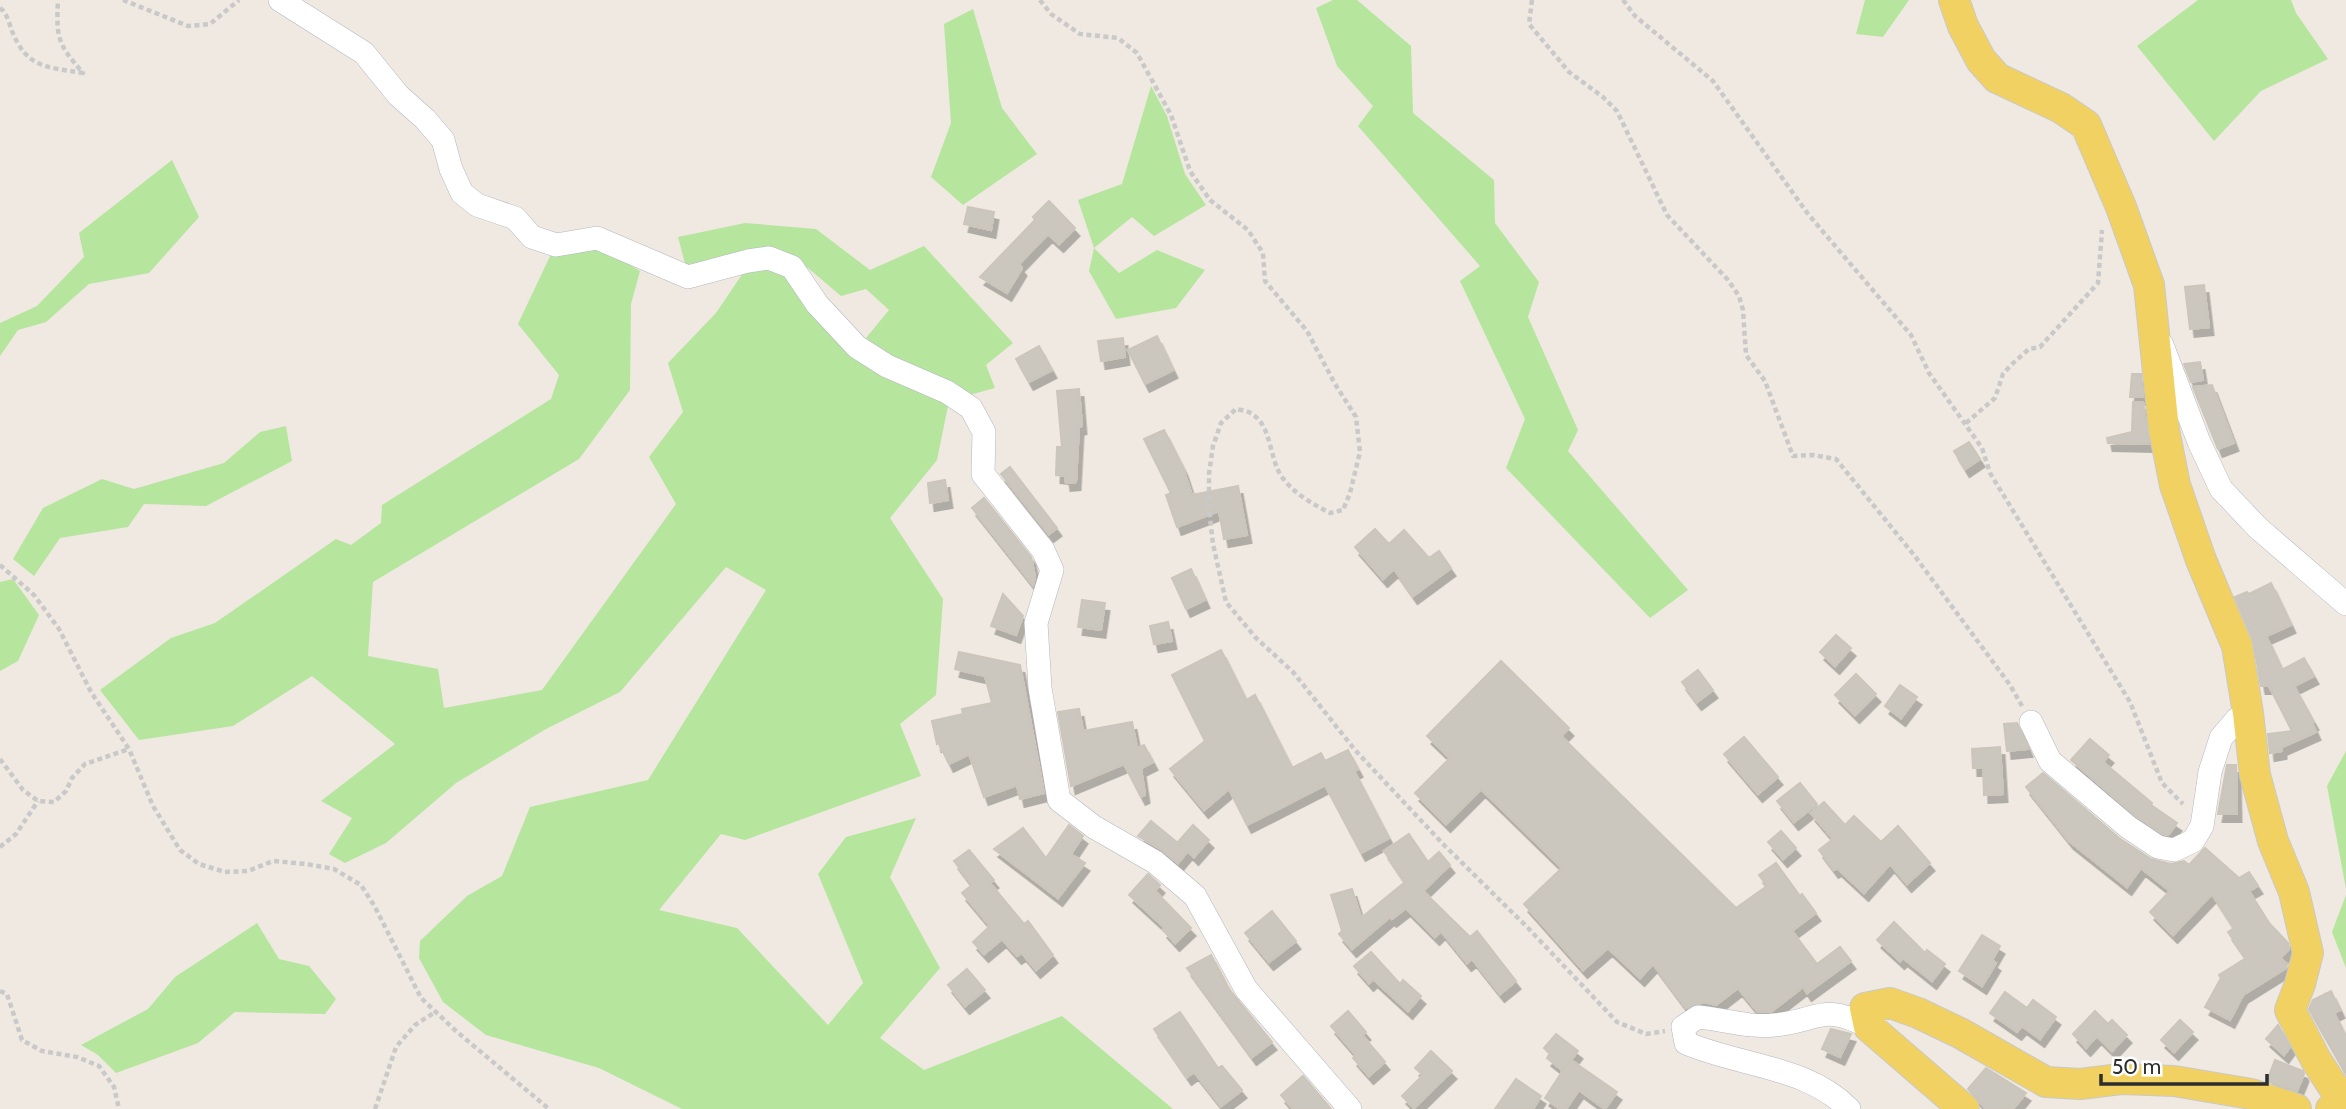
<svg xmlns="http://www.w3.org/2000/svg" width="2346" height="1109" font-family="Cabin,sans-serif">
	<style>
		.green { fill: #b6e59e }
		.building { fill: #cbc7bf; stroke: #cbc5ba; stroke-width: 2; filter: url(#shadow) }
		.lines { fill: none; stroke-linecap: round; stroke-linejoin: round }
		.minor-casing { stroke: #b4b7c1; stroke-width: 24 }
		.major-casing { stroke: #c9c9c9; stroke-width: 32 }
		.path { stroke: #c9c9c9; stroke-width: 4.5; stroke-dasharray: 5 3.5; stroke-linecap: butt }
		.minor { stroke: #fff; stroke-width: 23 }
		.major { stroke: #f2d163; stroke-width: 30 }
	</style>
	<defs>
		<filter id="shadow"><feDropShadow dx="4.5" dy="8" stdDeviation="0" flood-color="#0004"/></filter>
	</defs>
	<rect width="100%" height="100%" fill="#efe9e1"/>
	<!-- green -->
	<path class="green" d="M 1333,0 L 1357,0 L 1411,46 L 1413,113 L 1494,180 L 1495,223 L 1539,282 L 1528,317 L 1578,430 L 1568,451 L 1688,590 L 1650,618 L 1506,468 L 1525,419 L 1460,281 L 1480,266 L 1358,126 L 1373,106 L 1337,66 L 1316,8 Z
		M 1865,0 L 1909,0 L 1883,37 L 1856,34 Z
		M 2198,0 L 2291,0 L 2296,13 L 2328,59 L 2261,91 L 2214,141 L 2137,46 Z
		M 973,9 L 1002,108 L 1037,154 L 963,205 L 931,177 L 951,123 L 944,24 Z
		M 1151,86 L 1167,116 L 1185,174 L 1206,205 L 1154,236 L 1132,217 L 1094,248 L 1119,273 L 1157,250 L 1205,270 L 1176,308 L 1116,319 L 1089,271 L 1094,248 L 1078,200 L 1122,184 Z
		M 172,160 L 199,217 L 149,273 L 89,284 L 46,322 L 18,330 L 0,356 L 0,323 L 37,306 L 84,257 L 79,233 Z
		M 745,223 L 816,229 L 870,270 L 924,246 L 1013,343 L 986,365 L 995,388 L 966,396 L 889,357 L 866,338 L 889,310 L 866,289 L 841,296 L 808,268 L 774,255 L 687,271 L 678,237 Z
		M 602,248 L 640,271 L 631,304 L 630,390 L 579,459 L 373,582 L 368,656 L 438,669 L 444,708 L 542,690 L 676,504 L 649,457 L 683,412 L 668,363 L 716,313 L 743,273 L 770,268 L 789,273 L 816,312 L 949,401 L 937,460 L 890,518 L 943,599 L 936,695 L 900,724 L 921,776 L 745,840 L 721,834 L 659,910 L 737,928 L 828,1025 L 863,983 L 818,874 L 846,837 L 916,818 L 890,877 L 940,968 L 880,1038 L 924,1070 L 1062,1016 L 1173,1109 L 682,1109 L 599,1068 L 486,1035 L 443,1002 L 419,958 L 420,941 L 467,896 L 502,876 L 530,807 L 648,780 L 766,590 L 726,567 L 620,692 L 546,729 L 456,783 L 386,843 L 345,863 L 329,854 L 352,818 L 321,801 L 395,744 L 312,676 L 233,726 L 139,740 L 100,690 L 171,638 L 215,623 L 336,539 L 351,545 L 381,523 L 382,505 L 551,399 L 559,375 L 518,324 L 552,252 Z
		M 286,426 L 292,461 L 206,506 L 144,504 L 128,527 L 60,538 L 34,576 L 13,559 L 43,508 L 102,479 L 134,489 L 224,463 L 260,432 Z
		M 13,579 L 39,615 L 18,661 L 0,671 L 0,582 Z
		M 2346,751 L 2346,889 L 2327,786 Z
		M 2346,895 L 2346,968 L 2332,932 Z
		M 257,923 L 279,959 L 309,966 L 336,999 L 325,1014 L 235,1012 L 198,1043 L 116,1073 L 98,1055 L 81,1045 L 148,1009 L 175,977 Z"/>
	<!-- building -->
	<path class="building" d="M 1049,201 L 1075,228 L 1059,244 L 1048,234 L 1019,264 L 1022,268 L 1007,293 L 980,277 L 1035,220 L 1033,217 Z
		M 968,207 L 994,212 L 991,230 L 964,224 Z
		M 2204,285 L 2209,327 L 2190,329 L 2185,287 Z
		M 1157,336 L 1173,370 L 1145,384 L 1128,350 Z
		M 1123,338 L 1125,357 L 1101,361 L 1098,341 Z
		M 1039,346 L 1052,370 L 1029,382 L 1016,359 Z
		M 2200,362 L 2203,380 L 2191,382 L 2184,364 Z
		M 2132,374 L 2141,374 L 2143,397 L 2130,397 Z
		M 2212,385 L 2234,443 L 2218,449 L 2193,387 Z
		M 1079,389 L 1082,426 L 1079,427 L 1076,482 L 1066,483 L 1065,476 L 1056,475 L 1057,447 L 1062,447 L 1057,391 Z
		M 2133,402 L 2143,402 L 2149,444 L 2108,443 L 2107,438 L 2132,432 Z
		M 1164,430 L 1183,468 L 1192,495 L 1238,486 L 1247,535 L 1224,539 L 1219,511 L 1177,527 L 1166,495 L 1171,493 L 1144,439 Z
		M 1969,442 L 1980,459 L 1965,469 L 1954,451 Z
		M 1010,467 L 1057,528 L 1049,534 L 1001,474 Z
		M 945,480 L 948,500 L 930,503 L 928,483 Z
		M 984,498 L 1031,557 L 1035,577 L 1033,585 L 972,508 Z
		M 1375,529 L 1389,544 L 1404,530 L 1429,558 L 1439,551 L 1451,568 L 1413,596 L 1394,569 L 1383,579 L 1355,547 Z
		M 1191,569 L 1205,600 L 1186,609 L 1172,578 Z
		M 2271,583 L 2291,625 L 2266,636 L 2282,670 L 2304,658 L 2314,676 L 2294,686 L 2314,722 L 2312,723 L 2316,732 L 2282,747 L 2282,751 L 2270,753 L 2268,734 L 2292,731 L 2269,686 L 2261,686 L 2253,640 L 2235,597 L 2247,592 L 2249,594 Z
		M 1003,594 L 1023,616 L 1016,635 L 991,626 Z
		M 1082,600 L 1105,603 L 1101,630 L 1078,627 Z
		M 1168,622 L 1172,641 L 1154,644 L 1150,626 Z
		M 1836,635 L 1851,648 L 1835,666 L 1820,652 Z
		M 1221,650 L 1246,700 L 1255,695 L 1292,768 L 1321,753 L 1325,761 L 1348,750 L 1358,769 L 1354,771 L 1389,838 L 1361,853 L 1325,785 L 1247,825 L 1229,789 L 1204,810 L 1170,769 L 1205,741 L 1172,675 Z
		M 959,652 L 1020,665 L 1044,793 L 1020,799 L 1017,785 L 984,797 L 969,754 L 949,764 L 939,743 L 937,744 L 932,721 L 963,714 L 962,709 L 992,703 L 985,676 L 955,669 Z
		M 1501,661 L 1569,728 L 1561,736 L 1736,908 L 1767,886 L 1759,875 L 1776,863 L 1800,896 L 1802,894 L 1816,913 L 1793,930 L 1793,932 L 1817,964 L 1840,947 L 1851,961 L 1807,993 L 1803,987 L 1772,1011 L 1764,1012 L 1757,1011 L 1738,988 L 1716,1005 L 1704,1002 L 1686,1008 L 1653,964 L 1640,978 L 1608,948 L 1583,970 L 1524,904 L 1562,868 L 1481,789 L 1446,824 L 1415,793 L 1450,758 L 1427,736 Z
		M 1698,670 L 1713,690 L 1697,702 L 1682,682 Z
		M 1856,674 L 1876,694 L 1855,715 L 1835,695 Z
		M 1900,685 L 1917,697 L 1901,718 L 1885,706 Z
		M 1079,709 L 1083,731 L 1132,722 L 1137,748 L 1144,745 L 1153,762 L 1141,768 L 1145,795 L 1141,797 L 1124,764 L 1071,786 L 1058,712 Z
		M 2017,723 L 2028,749 L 2007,751 L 2004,724 Z
		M 1744,737 L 1778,777 L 1758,794 L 1724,754 Z
		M 2090,739 L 2109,755 L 2103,762 L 2152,803 L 2151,805 L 2177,823 L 2168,835 L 2163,834 L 2136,816 L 2071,760 Z
		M 2000,747 L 2003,794 L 1984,795 L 1983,768 L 1973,768 L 1972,749 Z
		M 2227,765 L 2236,765 L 2237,814 L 2218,814 Z
		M 2043,773 L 2119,838 L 2151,859 L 2171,864 L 2184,861 L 2189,865 L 2205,848 L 2239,878 L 2249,872 L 2258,886 L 2249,891 L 2269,923 L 2288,943 L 2289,949 L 2280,958 L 2287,964 L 2286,968 L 2243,995 L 2230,1020 L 2205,1007 L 2221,978 L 2219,975 L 2246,958 L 2228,932 L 2234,928 L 2212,894 L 2173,935 L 2150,912 L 2170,891 L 2141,868 L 2127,887 L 2069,841 L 2026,787 Z
		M 1800,783 L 1817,804 L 1794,822 L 1777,801 Z
		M 1824,802 L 1845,825 L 1854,816 L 1881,842 L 1898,826 L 1930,863 L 1907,884 L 1890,864 L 1864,893 L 1837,868 L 1834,870 L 1819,850 L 1833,839 L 1811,813 Z
		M 1151,821 L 1184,848 L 1178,842 L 1193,825 L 1209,840 L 1194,857 L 1188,851 L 1178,863 L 1162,850 L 1138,836 Z
		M 1069,825 L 1083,836 L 1071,854 L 1085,863 L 1058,898 L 994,849 L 1023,828 L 1046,858 Z
		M 1781,831 L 1796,848 L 1783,859 L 1768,842 Z
		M 1409,834 L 1428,862 L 1439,852 L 1450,865 L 1423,891 L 1470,937 L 1477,931 L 1516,981 L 1500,994 L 1472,959 L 1467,963 L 1441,931 L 1435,937 L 1406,908 L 1392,919 L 1390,917 L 1352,949 L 1339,934 L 1342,931 L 1331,895 L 1352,889 L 1361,918 L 1405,882 L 1384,851 Z
		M 969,850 L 994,880 L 990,883 L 1024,924 L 1028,921 L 1053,955 L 1036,970 L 1022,953 L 1017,956 L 1002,939 L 984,954 L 973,942 L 990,926 L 962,893 L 972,885 L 954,861 Z
		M 1148,874 L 1160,885 L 1155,891 L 1191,928 L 1175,943 L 1163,930 L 1165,928 L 1129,895 Z
		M 1272,911 L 1296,941 L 1269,962 L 1245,933 Z
		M 1894,922 L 1925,953 L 1927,950 L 1945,964 L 1932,981 L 1903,958 L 1900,961 L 1877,940 Z
		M 1982,935 L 2000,946 L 1992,960 L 1996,963 L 1982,986 L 1959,971 Z
		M 1371,952 L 1400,984 L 1403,980 L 1421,996 L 1408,1011 L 1373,979 L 1369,983 L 1354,966 Z
		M 1211,955 L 1228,988 L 1272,1042 L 1252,1057 L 1187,968 Z
		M 967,969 L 985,990 L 965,1006 L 948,985 Z
		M 2331,991 L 2340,1010 L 2334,1013 L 2346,1037 L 2346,1074 L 2309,1009 L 2313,1000 Z
		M 2005,992 L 2027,1008 L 2033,1000 L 2056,1017 L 2040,1039 L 2022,1026 L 2017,1032 L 1990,1013 Z
		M 1348,1011 L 1366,1032 L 1362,1035 L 1385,1062 L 1369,1076 L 1353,1058 L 1356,1055 L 1331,1026 Z
		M 2095,1011 L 2108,1024 L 2112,1020 L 2127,1035 L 2112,1051 L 2097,1036 L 2086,1048 L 2073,1034 Z
		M 1180,1012 L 1218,1068 L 1222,1066 L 1242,1090 L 1221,1106 L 1194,1072 L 1187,1077 L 1154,1029 Z
		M 2180,1020 L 2193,1032 L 2174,1052 L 2161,1040 Z
		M 2278,1025 L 2290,1047 L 2284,1055 L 2266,1039 Z
		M 1831,1029 L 1851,1034 L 1840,1057 L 1822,1049 Z
		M 1556,1034 L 1578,1051 L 1571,1060 L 1617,1092 L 1605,1109 L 1579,1090 L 1566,1109 L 1560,1109 L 1545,1098 L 1569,1061 L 1562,1070 L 1547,1058 L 1550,1054 L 1544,1048 Z
		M 1431,1051 L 1452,1071 L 1414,1108 L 1402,1096 L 1423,1075 L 1415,1068 Z
		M 2275,1060 L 2303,1071 L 2304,1074 L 2297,1091 L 2267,1081 Z
		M 1986,1068 L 2026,1093 L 2013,1109 L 1986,1109 L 1968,1089 Z
		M 1303,1076 L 1331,1109 L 1293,1109 L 1281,1095 Z
		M 1516,1079 L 1541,1096 L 1533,1109 L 1495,1109 Z"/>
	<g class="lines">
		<defs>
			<path id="minor" d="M 280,0 L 364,53 L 398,95 L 425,119 L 443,140 L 451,169 L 462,193 L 477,205 L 515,218 L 532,237 L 556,245 L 597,238 L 688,277 L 748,261 L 769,258 L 792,267 L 817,304 L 857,347 L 887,366 L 947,392 L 971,408 L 984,432 L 983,474 L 1043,550 L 1052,570 L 1036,623 L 1040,688 L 1059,800 L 1094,827 L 1155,862 L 1195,896 L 1246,989 L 1350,1109
				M 2162,345 L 2199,442 L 2221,489 L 2258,528 L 2346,604
				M 2031,722 L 2050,761 L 2128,827 L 2158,847 L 2174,850 L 2193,841 L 2202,826 L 2210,772 L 2221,738 L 2237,719 L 2248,713
				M 1849,1109 C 1807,1066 1739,1066 1686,1043 L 1683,1027 L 1698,1017 C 1723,1019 1749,1028 1774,1025 C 1819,1021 1822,1002 1869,1027"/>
			<path id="major" d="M 1954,0 L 1963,26 L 1981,60 L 1997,78 L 2061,108 L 2086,125 L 2121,207 L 2149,285 L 2164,430 L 2175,485 L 2201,560 L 2237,646 L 2248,713 L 2255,775 L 2273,841 L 2294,892 L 2308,953 L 2300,984 L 2290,1010 L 2316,1060 L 2336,1091 L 2337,1104 L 2331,1109
				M 1964,1109 L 1869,1027 L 1865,1008 L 1890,1003 L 1918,1013 L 1960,1033 L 2046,1082 L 2080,1084 L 2121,1079 L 2174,1081 L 2251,1094 L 2296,1109"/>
		</defs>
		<!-- minor casing -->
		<use href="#minor" class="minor-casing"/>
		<!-- major casing -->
		<use href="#major" class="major-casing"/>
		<!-- path -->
		<path class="path" d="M 123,0 L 188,26 L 210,24 L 239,0
			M 1040,0 L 1051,14 L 1080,34 L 1118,38 L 1137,53 L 1171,115 L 1190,171 L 1210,200 L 1248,230 L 1263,253 L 1265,281 L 1307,331 L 1335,384 L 1356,417 L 1360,452 L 1350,493 L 1343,510 L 1330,513 C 1313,504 1294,494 1282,477 C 1269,459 1272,426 1252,414 C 1248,411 1241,410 1236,409 L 1221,423 L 1213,446 L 1209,474 L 1209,509 L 1213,544 L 1226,602 L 1256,638 L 1293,672 L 1355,750 L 1444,845 L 1528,928 L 1617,1022 L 1646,1034 L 1665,1031
			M 1532,0 L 1529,24 L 1569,72 L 1603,97 L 1617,111 L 1667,215 L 1728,280 L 1739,296 L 1743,310 L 1746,355 L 1765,381 L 1793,456 L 1813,455 L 1836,459 L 1914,555 L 2010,685 L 2022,706
			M 1623,0 L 1635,16 L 1713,81 L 1808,214 L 1911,335 L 1929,373 L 1982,448 L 1990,473 L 2130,702 L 2162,783 L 2183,804
			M 0,8 C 7,13 9,23 12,31 C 27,69 48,67 83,73 C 58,44 56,39 58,0
			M 1966,423 L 1995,398 L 2003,374 L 2011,365 L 2029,349 L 2040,347 L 2098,283 L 2102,230
			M 0,565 L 34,595 L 59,629 L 91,692 L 129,749 L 153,806 L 180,850 L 199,864 L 225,872 L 248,871 L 273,861 L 306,864 L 334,869 L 361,885 L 375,907 L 421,998 L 456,1031 L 549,1109
			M 0,759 L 23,790 L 38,801 L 54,802 L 66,791 L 72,778 L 85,764 L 129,749
			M 0,847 L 16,834 L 38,801
			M 0,991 L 7,994 L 22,1040 L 42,1051 L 77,1057 L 99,1066 L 114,1087 L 119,1109
			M 375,1109 L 396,1047 L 415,1025 L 435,1012"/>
		<!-- minor -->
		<use href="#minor" class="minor"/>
		<!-- major -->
		<use href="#major" class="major"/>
	</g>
	<!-- scale -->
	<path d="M2101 1074v10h166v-10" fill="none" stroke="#2e2e2e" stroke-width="3.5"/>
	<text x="2112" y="1074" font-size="21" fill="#2e2e2e" stroke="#ffffff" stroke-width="5" paint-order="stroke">50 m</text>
</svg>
